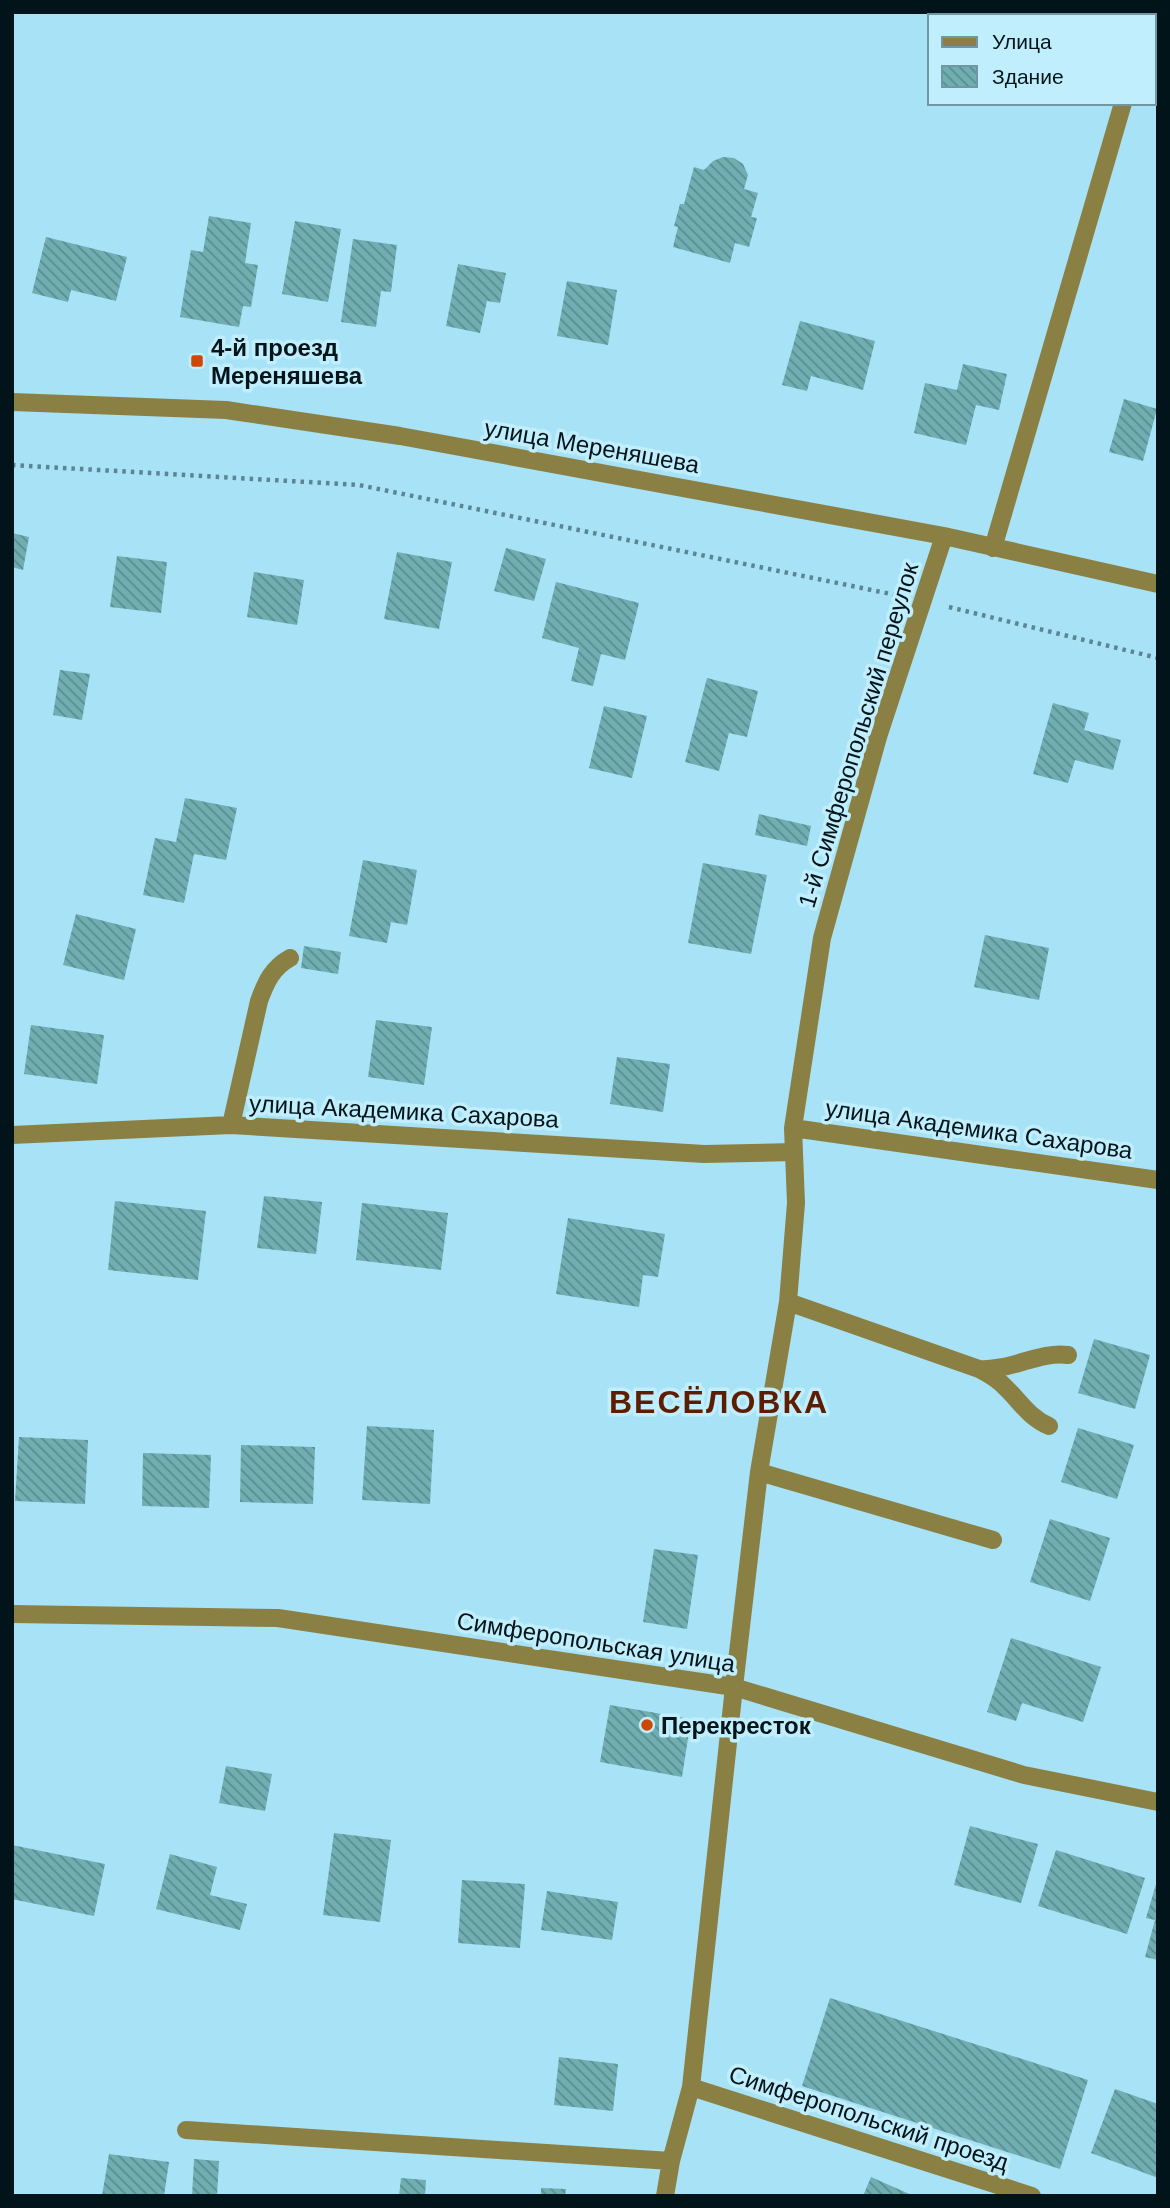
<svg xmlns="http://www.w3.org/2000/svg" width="1170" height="2208" font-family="Arial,sans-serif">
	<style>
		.building { fill: url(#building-back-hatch) }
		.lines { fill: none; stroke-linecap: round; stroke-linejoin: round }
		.path { stroke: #5c8593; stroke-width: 4.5; stroke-dasharray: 3.5 5; stroke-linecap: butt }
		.minor { stroke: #8a8044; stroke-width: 18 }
		.poi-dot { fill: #cd4802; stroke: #c0eefd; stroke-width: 2.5 }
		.labels { text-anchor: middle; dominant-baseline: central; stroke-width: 7; stroke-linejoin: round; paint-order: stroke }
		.poi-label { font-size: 24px; font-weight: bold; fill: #00141a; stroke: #c0eefd; text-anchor: start }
		.street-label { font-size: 24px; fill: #00141a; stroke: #c0eefd }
		.district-label { font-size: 32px; font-weight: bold; letter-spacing: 2px; fill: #5d1d02; stroke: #c0eefd }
	</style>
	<defs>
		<pattern id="building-back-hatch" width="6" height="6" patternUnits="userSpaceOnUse" patternTransform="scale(1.75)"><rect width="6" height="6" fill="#70aeb2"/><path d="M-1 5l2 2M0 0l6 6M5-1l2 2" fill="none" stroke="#5a8c90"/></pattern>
	</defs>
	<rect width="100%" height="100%" fill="#a8e2f6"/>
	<!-- building -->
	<path class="building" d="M 723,157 L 734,158 L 743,164 L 748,175 L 744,189 L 758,193 L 751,217 L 757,218 L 749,247 L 735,243 L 730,263 L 673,247 L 678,227 L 674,226 L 680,204 L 684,204 L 694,167 L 704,170 L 713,161 Z
		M 209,216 L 251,223 L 245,263 L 258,265 L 251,307 L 243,306 L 239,327 L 180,317 L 191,250 L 203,252 Z
		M 295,221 L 341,229 L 328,302 L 282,294 Z
		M 46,237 L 127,257 L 116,301 L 71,290 L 68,302 L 32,293 Z
		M 353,239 L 397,245 L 391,292 L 381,291 L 376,327 L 341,322 Z
		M 458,264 L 506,273 L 500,303 L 487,301 L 480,333 L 446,326 Z
		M 567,281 L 617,290 L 608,345 L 557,336 Z
		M 800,321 L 875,341 L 863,390 L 811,376 L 807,391 L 782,385 Z
		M 963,364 L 1007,374 L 999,410 L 976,405 L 966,445 L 914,433 L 925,383 L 957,390 Z
		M 1124,399 L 1157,409 L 1143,461 L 1109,452 Z
		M 12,533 L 29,537 L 23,570 L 12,567 Z
		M 506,548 L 546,559 L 534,601 L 494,591 Z
		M 397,552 L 452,562 L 439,629 L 384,619 Z
		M 117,556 L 167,562 L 161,613 L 110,607 Z
		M 254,572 L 304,580 L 297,625 L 247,617 Z
		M 556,582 L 639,603 L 625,660 L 601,654 L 593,686 L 571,681 L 579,648 L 542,638 Z
		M 60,670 L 90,674 L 82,720 L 53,715 Z
		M 707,678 L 758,691 L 747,737 L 729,733 L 719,771 L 685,762 Z
		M 1053,703 L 1089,713 L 1084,730 L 1121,740 L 1113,770 L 1075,760 L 1068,783 L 1033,774 Z
		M 604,706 L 647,716 L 632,778 L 589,768 Z
		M 185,798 L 237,808 L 226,860 L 194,854 L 184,903 L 143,895 L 155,838 L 176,842 Z
		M 759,814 L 811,826 L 807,846 L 755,835 Z
		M 363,860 L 417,870 L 407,925 L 391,922 L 387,943 L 349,936 Z
		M 703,863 L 767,875 L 751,954 L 688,943 Z
		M 76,914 L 136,929 L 124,980 L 63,965 Z
		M 985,935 L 1049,948 L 1039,1000 L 974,987 Z
		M 304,946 L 341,952 L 338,974 L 301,968 Z
		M 376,1020 L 432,1027 L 424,1085 L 368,1077 Z
		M 31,1025 L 104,1035 L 97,1084 L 24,1074 Z
		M 617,1057 L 670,1064 L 663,1112 L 610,1104 Z
		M 264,1196 L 322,1202 L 316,1254 L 257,1248 Z
		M 115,1201 L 206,1211 L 198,1280 L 108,1270 Z
		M 362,1203 L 448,1213 L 441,1270 L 356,1260 Z
		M 568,1218 L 665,1234 L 658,1277 L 643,1275 L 639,1307 L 556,1294 Z
		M 1094,1339 L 1150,1355 L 1135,1409 L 1078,1393 Z
		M 367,1426 L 434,1430 L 430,1504 L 362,1500 Z
		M 1078,1428 L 1134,1445 L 1117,1499 L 1061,1482 Z
		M 19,1437 L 88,1440 L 85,1504 L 15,1501 Z
		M 241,1445 L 315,1447 L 313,1504 L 240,1502 Z
		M 143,1453 L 211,1455 L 209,1508 L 142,1506 Z
		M 1050,1519 L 1110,1538 L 1090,1601 L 1030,1582 Z
		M 654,1549 L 698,1555 L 687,1629 L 643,1622 Z
		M 1011,1638 L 1101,1667 L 1083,1722 L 1022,1703 L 1016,1721 L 987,1712 Z
		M 610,1705 L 691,1719 L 682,1777 L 600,1762 Z
		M 226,1766 L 272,1774 L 265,1811 L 219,1803 Z
		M 970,1826 L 1038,1844 L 1021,1903 L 954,1885 Z
		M 334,1833 L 391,1840 L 380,1922 L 323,1915 Z
		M 12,1845 L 105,1864 L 94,1916 L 12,1899 Z
		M 1056,1850 L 1145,1878 L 1127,1934 L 1038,1906 Z
		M 170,1854 L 217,1867 L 210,1895 L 247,1904 L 240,1930 L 156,1909 Z
		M 462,1880 L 525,1884 L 520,1948 L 458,1943 Z
		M 1157,1881 L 1158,1882 L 1158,1960 L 1145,1957 L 1155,1920 L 1146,1918 Z
		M 547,1891 L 618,1902 L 612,1940 L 541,1930 Z
		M 830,1998 L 1088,2080 L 1060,2169 L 802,2086 Z
		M 559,2057 L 618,2064 L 613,2111 L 554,2105 Z
		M 1115,2089 L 1158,2104 L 1158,2178 L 1091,2153 Z
		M 109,2154 L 169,2162 L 164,2196 L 102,2196 Z
		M 194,2159 L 219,2161 L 217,2196 L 192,2196 Z
		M 871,2177 L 914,2196 L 863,2196 Z
		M 401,2178 L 426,2180 L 425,2196 L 399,2196 Z
		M 541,2188 L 566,2189 L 565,2196 L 541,2196 Z"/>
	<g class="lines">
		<!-- path -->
		<path class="path" d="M 12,465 L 359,485 L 896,595
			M 949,607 L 1158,658"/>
		<!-- minor -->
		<path class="minor" d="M 1154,28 L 1158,23
			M 12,402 L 226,410 L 400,436 L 944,536 L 1158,584
			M 993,548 L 1123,103
			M 231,1125 L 259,1001 C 266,982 272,968 290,958
			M 793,1128 L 1158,1180
			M 12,1135 L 231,1125 L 704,1154 L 794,1152
			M 788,1302 L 979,1369 C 1012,1371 1039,1351 1068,1355
			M 979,1369 C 989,1374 999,1380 1007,1389 C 1021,1403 1030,1418 1049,1426
			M 759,1472 L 993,1540
			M 12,1614 L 278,1618 L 734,1687 L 1024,1775 L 1158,1802
			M 691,2087 L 1032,2196
			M 186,2130 L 671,2161
			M 665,2196 L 671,2161 L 691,2087 L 734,1687 L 759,1472 L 788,1302 L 796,1203 L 793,1128 L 822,938 L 878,737 L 944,536"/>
	</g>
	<!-- markers -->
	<g class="poi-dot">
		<rect x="190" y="354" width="14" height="14" rx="3.5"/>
		<circle cx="647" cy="1725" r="7"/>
	</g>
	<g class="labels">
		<!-- poi labels -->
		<g class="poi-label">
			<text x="211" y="347">4-й проезд<tspan x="211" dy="28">Мереняшева</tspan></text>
			<text x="661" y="1725">Перекресток</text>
		</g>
		<!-- street labels -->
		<g class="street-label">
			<text transform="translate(592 446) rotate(10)">улица Мереняшева</text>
			<text transform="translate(858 735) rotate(-73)">1-й Симферопольский переулок</text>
			<text transform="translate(404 1111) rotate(3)">улица Академика Сахарова</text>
			<text transform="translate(979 1129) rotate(8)">улица Академика Сахарова</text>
			<text transform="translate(596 1642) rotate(9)">Симферопольская улица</text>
			<text transform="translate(869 2118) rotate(18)">Симферопольский проезд</text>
		</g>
		<!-- district labels -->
		<g class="district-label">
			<text x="719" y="1402">ВЕСЁЛОВКА</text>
		</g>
	</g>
	<!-- border -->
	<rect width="1170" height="2208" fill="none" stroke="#00141a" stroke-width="28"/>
	<!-- legend -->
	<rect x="928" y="14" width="228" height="91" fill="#c0eefd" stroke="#7397a2" stroke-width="2"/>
	<rect x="942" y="37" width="35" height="10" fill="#8a8044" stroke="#7397a2" stroke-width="2"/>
	<text x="992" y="49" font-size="21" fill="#00141a">Улица</text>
	<rect x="942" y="66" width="35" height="21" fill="url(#building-back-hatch)" stroke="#7397a2" stroke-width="2"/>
	<text x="992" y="84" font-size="21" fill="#00141a">Здание</text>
</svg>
